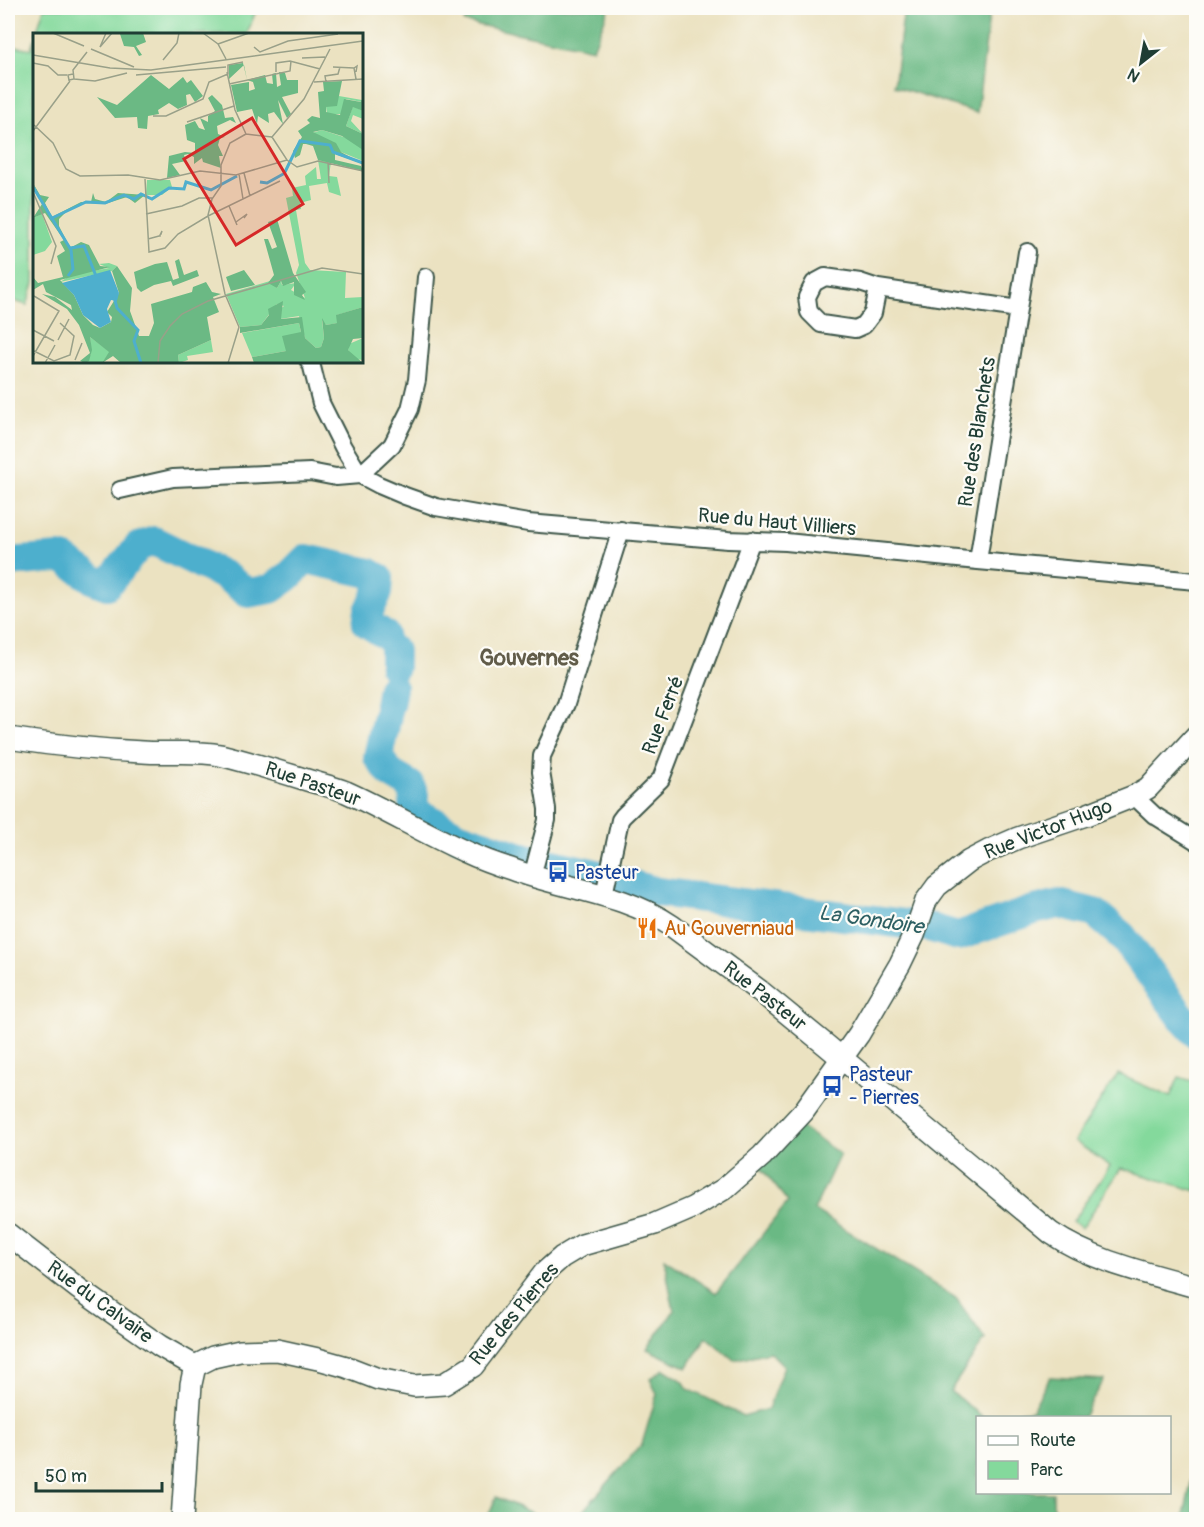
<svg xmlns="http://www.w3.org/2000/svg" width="1204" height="1527" font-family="Pangolin,sans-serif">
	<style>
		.green { fill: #84d99c; stroke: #528b68; stroke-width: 1.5 }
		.forest { fill: #6bb984; stroke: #457b5c; stroke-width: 1.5 }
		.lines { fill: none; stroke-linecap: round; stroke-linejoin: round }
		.river { stroke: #4eafcd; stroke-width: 30 }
		.minor-casing { stroke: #3e5649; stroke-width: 20 }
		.tertiary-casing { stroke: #3e5649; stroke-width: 24 }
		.minor { stroke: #fff; stroke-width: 16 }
		.tertiary { stroke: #fff; stroke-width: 21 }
		.labels { text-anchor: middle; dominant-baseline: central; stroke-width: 4.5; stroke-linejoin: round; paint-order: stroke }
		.street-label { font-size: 20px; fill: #1f3d34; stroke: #fdfcf7 }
		.transit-label { font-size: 20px; fill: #164399; stroke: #fdfcf7; text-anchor: start }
		.food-label { font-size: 20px; fill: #c56008; stroke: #fdfcf7; text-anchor: start }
		.water-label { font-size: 21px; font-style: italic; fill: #2d5f62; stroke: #fdfcf7 }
		.quarter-label { font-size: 22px; font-weight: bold; fill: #615c49; stroke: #fdfcf7 }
		.inset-river { fill: none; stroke: #4eafcd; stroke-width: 3 }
		.inset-road { fill: none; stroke: #99a089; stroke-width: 1.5 }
		.view { fill: #d62828; fill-opacity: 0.15; stroke: #d62828; stroke-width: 3 }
		.inset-edge { fill: none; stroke: #1f3d34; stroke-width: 3 }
	</style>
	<rect width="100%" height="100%" fill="#fdfcf7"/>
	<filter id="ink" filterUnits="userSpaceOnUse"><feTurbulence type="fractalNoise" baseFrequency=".0167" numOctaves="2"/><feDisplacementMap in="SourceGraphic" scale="12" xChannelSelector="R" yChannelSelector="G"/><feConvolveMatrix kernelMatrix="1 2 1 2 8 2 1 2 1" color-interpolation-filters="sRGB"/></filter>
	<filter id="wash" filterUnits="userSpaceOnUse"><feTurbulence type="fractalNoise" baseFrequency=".008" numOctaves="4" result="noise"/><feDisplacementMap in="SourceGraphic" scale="24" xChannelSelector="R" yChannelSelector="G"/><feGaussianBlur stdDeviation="1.35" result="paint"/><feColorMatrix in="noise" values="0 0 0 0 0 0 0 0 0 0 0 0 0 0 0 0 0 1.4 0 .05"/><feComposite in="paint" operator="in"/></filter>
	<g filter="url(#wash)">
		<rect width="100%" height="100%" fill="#ebe2c1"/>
		<!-- green -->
		<path class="green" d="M 44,8 L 257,8 L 247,34 L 36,34 Z
			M 34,38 L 34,283 L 27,305 L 8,299 L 8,45 L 31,49 Z
			M 1118,1074 L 1170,1097 L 1179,1077 L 1196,1082 L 1196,1191 L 1121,1168 L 1082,1228 L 1072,1222 L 1110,1166 L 1074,1141 Z"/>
		<!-- forest -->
		<path class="forest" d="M 467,8 L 609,8 L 593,49 L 464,22 Z
			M 904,8 L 990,8 L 977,113 L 894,86 Z
			M 792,1121 L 840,1154 L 814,1210 L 956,1298 L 985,1339 L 950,1391 L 983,1417 L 978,1418 L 978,1492 L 1053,1493 L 1053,1508 L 1064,1519 L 1025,1519 L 1011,1513 L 1007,1520 L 575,1520 L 642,1444 L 657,1394 L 650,1379 L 664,1369 L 683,1381 L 688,1389 L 743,1416 L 768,1409 L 784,1366 L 770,1352 L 734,1360 L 706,1337 L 687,1368 L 647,1349 L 674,1311 L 664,1259 L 716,1293 L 788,1202 L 754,1159 Z
			M 1050,1377 L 1104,1380 L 1083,1417 L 984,1417 L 1032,1410 Z
			M 1192,1479 L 1196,1480 L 1196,1519 L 1183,1519 Z
			M 496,1497 L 545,1519 L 487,1519 Z"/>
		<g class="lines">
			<!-- river -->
			<path class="river" d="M 8,562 L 59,558 L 66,560 L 94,580 L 107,585 L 138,547 L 154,541 L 225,576 L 248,593 L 271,589 L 288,577 L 306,559 L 370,573 L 379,578 L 378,592 L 369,611 L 367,623 L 384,634
				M 394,651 L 394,667
				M 389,705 L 392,688
				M 387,716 L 378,757 L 391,774 L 410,785 L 414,795 L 413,810
				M 424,816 L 457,835 L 521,857 L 592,873 L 657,892 L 928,927 L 958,936 L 1034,910 L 1059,904 L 1095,913 L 1122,936 L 1185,1021 L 1196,1033"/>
		</g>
	</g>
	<g filter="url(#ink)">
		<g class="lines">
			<defs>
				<path id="minor" d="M 878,288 L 860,282 L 825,277 L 814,283 L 807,297 L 809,312 L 821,324 L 855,329 L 864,325 L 873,313 L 878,288 L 1018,309
					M 309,362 L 311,363 L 321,403 L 343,447 L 360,475 L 379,485 L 405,496 L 436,507 L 528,523 L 728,540 L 786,542 L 978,561 L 1196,581
					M 360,475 L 392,445 L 410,409 L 417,380 L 426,277
					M 120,490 L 173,478 L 310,472 L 336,477 L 360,475
					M 978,561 L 1027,252
					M 1134,796 L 1154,815 L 1196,841
					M 532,877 L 547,820 L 547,809 L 541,772 L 542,756 L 566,704 L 621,530
					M 604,895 L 620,820 L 623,816 L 661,779 L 752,540"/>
				<path id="tertiary" d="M 8,738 C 53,745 97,750 143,752 C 168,754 195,750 220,755 C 249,762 278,771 307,780 C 320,784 334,787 346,792 C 386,810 424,833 464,851 C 479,858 495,864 511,869 C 564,889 624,893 672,926 L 760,991 L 826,1045 L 1051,1233 C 1094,1262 1147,1273 1196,1287
					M 8,1234 L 79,1289 L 160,1346 L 195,1366
					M 195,1366 L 213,1357 L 240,1351 L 277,1350 L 318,1359 L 347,1367 L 378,1379 L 414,1386 L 444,1384 L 473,1366 L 545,1272 L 562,1257 L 582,1245 L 655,1224 L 692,1208 L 724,1189 L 762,1156 L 804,1111 L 859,1034 L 900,964 L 914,935 L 926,901 L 937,886 L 969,861 L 988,851 L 1018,838 L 1086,815 L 1134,796 L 1148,788 L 1196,736
					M 182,1520 L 191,1384 L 195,1366"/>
			</defs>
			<!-- minor casing -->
			<use href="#minor" class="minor-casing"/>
			<!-- tertiary casing -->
			<use href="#tertiary" class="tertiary-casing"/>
			<!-- minor -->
			<use href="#minor" class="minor"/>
			<!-- tertiary -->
			<use href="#tertiary" class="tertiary"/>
		</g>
	</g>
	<!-- icons -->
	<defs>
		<symbol id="bus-bare" viewBox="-9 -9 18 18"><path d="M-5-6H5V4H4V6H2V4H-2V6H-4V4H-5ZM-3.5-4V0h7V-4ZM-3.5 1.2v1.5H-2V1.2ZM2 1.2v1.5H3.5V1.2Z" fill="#1a4fb4" stroke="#fdfcf7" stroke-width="2.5" paint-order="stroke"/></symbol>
		<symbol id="restaurant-bare" viewBox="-9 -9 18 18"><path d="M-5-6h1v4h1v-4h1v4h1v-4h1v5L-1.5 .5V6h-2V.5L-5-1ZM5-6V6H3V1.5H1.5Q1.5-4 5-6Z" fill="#e8710a" stroke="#fdfcf7" stroke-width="2.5" paint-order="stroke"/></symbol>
	</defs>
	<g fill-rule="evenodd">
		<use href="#bus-bare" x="543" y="857" width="30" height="30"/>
		<use href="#restaurant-bare" x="632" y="913" width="30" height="30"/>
		<use href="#bus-bare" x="817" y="1071" width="30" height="30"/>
	</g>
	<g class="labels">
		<!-- street labels -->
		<g class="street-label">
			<text transform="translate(977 432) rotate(-81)">Rue des Blanchets</text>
			<text transform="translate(777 522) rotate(5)">Rue du Haut Villiers</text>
			<text transform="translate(663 715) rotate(-69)">Rue Ferré</text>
			<text transform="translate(313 784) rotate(19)">Rue Pasteur</text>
			<text transform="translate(1048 829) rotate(-21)">Rue Victor Hugo</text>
			<text transform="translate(765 996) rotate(38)">Rue Pasteur</text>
			<text transform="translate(100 1302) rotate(36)">Rue du Calvaire</text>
			<text transform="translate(514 1314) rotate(-50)">Rue des Pierres</text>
		</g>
		<!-- transit labels -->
		<g class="transit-label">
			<text x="575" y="872">Pasteur</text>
			<text x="849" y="1074">Pasteur<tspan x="849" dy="23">- Pierres</tspan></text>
		</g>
		<!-- food labels -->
		<g class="food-label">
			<text x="664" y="928">Au Gouverniaud</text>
		</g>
		<!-- water labels -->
		<g class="water-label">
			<text transform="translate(871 920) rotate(8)">La Gondoire</text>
		</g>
		<!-- quarter labels -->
		<g class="quarter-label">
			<text x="529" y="658">Gouvernes</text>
		</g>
	</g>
	<!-- overview -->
	<g transform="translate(33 33)">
		<rect width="330" height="330" fill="#ebe2c1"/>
		<path d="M 306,63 L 329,67 L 329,69 L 313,66 L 309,81 L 294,81 L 293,74 ZM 320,73 L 330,78 L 330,86 L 320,82 L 318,88 L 330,101 L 313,93 ZM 289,97 L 320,107 L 330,117 L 330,128 L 308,119 L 279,100 ZM 285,127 L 298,129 L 296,143 L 304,144 L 308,163 L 296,159 L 294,150 L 276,153 L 278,167 L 267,170 L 268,176 L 263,177 L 272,230 L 277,237 L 313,239 L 312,265 L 330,264 L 330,274 L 304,282 L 305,290 L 293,292 L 289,287 L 291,305 L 288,314 L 283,315 L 272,305 L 266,283 L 247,286 L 246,277 L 251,273 L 244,271 L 228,292 L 207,294 L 193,261 L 237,248 L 244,255 L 248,248 L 249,252 L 263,250 L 258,257 L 272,265 L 263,240 L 266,232 L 253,165 L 260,163 L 259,155 L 273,152 L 272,143 L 283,134 L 284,146 L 288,146 ZM 137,147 L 139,154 L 129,162 L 113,162 L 114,147 ZM 9,181 L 19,209 L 12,218 L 0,222 L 0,185 ZM 76,230 L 84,233 L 79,238 L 27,249 L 38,242 L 76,235 L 66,231 ZM 266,290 L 268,299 L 253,318 L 219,324 L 209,300 ZM 57,304 L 77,319 L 69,330 L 52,330 L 58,321 ZM 330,305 L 330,327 L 322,326 L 315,317 L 316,311 ZM 178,307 L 180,319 L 154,323 L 155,327 L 146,330 L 145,322 Z" fill="#84d99c"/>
		<path d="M 110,0 L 113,9 L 103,13 L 109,22 L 106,23 L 101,14 L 91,13 L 87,1 ZM 210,30 L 214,47 L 232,42 L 234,50 L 240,51 L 239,41 L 243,40 L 244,54 L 248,52 L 246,39 L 252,40 L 254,47 L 265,47 L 265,60 L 249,64 L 258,81 L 254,85 L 245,67 L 250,91 L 241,79 L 235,81 L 236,90 L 225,83 L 224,91 L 219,76 L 204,79 L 198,52 L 216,49 L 216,58 L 222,56 L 220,49 L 214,47 L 211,32 L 196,46 L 196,32 ZM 118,42 L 136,56 L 150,44 L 154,50 L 158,47 L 170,63 L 162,69 L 157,61 L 153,62 L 154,72 L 145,76 L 136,70 L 125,77 L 126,81 L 115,83 L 114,96 L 105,95 L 104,84 L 82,85 L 64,64 L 84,72 ZM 309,48 L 304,73 L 293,74 L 293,79 L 307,82 L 311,66 L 328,69 L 330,64 L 330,78 L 320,74 L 313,93 L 330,101 L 330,117 L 309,103 L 289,97 L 280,99 L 303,110 L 308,119 L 330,131 L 302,121 L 302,127 L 328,133 L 330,138 L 285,127 L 280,113 L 273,111 L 270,111 L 267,122 L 262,125 L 260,118 L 269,104 L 265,98 L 277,90 L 274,87 L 279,83 L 287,85 L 285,59 L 291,58 L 290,49 ZM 179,62 L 189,72 L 192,85 L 200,84 L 203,90 L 197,87 L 184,93 L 185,101 L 192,104 L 187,105 L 185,112 L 190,123 L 186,123 L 188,135 L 170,129 L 169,125 L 161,131 L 161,124 L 155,121 L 151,122 L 153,128 L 139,131 L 147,142 L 134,145 L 136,123 L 152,119 L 162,120 L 162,110 L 154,107 L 152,92 L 162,88 L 166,95 L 172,97 L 167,85 L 175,89 L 175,83 L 182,78 L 175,65 ZM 0,150 L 7,162 L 16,164 L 12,170 L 19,184 L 48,169 L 58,169 L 60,160 L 62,166 L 73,169 L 85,160 L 112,162 L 102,170 L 94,164 L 72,171 L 53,170 L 35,177 L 26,186 L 26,193 L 37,215 L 48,209 L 56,212 L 67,233 L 77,234 L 27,247 L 41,262 L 50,282 L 60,292 L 67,295 L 78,289 L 79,284 L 74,279 L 86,260 L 79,238 L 84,233 L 99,255 L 97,278 L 106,303 L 116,303 L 121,290 L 118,271 L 159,259 L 160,254 L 173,249 L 179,259 L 188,261 L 180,264 L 186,279 L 174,284 L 178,307 L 145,322 L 146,330 L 88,330 L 80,323 L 69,330 L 76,319 L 57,304 L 59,317 L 56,328 L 52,330 L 47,328 L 57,320 L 46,292 L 34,276 L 9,261 L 22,264 L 39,277 L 38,272 L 13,259 L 10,251 L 0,257 L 0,244 L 5,250 L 30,244 L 24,223 L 32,218 L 27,209 L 31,207 L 12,180 L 0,185 L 9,171 ZM 244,186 L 260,240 L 273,259 L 269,262 L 272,267 L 261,262 L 261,249 L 250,253 L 248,248 L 244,255 L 235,250 L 241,242 L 231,206 L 235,206 L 239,216 L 244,214 L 235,189 ZM 146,226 L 151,242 L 164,237 L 166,243 L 140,253 L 138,248 L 121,252 L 108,259 L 104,255 L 101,239 L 122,231 L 134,229 L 140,247 L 146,245 L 142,228 ZM 211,237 L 222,252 L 198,258 L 193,244 ZM 250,268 L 248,286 L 269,284 L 272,305 L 283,315 L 288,314 L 291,305 L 289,285 L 293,292 L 304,290 L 303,282 L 330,274 L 330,305 L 320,306 L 315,317 L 330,330 L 221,330 L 219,324 L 253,318 L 249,303 L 268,299 L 266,290 L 207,300 L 207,294 L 228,292 L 236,282 L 235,276 Z" fill="#6bb984"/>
		<path d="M 77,237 L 86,260 L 84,268 L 78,267 L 74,276 L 78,289 L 67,295 L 50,282 L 41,262 L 29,250 Z" fill="#4eafcd"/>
		<path class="inset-river" d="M 252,139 L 267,108 L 297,112 L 300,119 L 330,130M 227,149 L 234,150 L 252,140M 0,154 L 38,217 L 40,236 L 35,243M 17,186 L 53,169 L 72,170 L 91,162 L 101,166 L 108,161 L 119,166 L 136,155 L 151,156 L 153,149 L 178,157 L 204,143M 37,215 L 51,213 L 63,243M 81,264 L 84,275 L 105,297 L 101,308 L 108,330"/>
		<path class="inset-road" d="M 20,0 L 51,13M 73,0 L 67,14 L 79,0M 170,0 L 185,11 L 193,26M 185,11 L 216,0M 221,14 L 227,19 L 255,8 L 305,1M 58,16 L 101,34M 0,22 L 77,35 L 118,37 L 330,8M 269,25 L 292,24M 130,27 L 144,10 L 146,0M 0,30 L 15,33 L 25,42 L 34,42M 300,34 L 321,35M 194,39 L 202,77 L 213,101M 243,39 L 243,30 L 257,28 L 287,36M 40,41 L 35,42 L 36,47 L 41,46 L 40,37 L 54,19M 103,42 L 193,34M 41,46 L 62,48 L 94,40M 323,46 L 321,35 L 324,33 L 323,39M 281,49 L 330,46M 293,49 L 292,43 L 305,41 L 307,34M 196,51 L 257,38 L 258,28M 120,83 L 133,83 L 170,66 L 176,49 L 195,41 L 195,32 L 210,29M 154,89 L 201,73M 1,92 L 20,110 L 33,136 L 47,143 L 95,142 L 127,147 L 167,138 L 203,142 L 254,127M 0,98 L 37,48M 213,101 L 239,104M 239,104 L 254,127 L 264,134 L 285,128 L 330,138M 239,104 L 271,66 L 297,16M 295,129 L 296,150M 211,140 L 217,163M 206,141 L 210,166M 112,146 L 116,219 L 132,215 L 145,201 L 175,183 L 247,148M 0,159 L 23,213 L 18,231M 196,173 L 204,192M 113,181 L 149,173 L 166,165 L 180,165M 203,189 L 214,181 L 211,185M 115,206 L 126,203 L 127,203 L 127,202 L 128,201 L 129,198 L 127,202M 0,297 L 21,308M 25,307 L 36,286M 1,318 L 21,328 L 37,322 L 41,303 L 27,290M 0,323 L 26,278 L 1,263M 42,327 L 49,310M 12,330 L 22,312M 125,330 L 127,308 L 137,293 L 149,281 L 175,268 L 289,235 L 330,241M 195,330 L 206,294 L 192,261 L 175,182 L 179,166 L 188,153 L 188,132 L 197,110 L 213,101"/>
		<path class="view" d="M 219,85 L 270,171 L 203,212 L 151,126 Z"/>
		<rect width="330" height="330" class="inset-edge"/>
	</g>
	<!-- margin -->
	<rect width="1204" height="1527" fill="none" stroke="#fdfcf7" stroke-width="30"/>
	<!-- legend -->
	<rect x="976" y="1416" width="195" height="78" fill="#fdfcf7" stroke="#a4b0a9" stroke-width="1.5"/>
	<rect x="988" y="1436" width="30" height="9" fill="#ffffff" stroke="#a4b0a9" stroke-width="1.5"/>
	<text x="1030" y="1446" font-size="18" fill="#1f3d34">Route</text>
	<rect x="988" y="1461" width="30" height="18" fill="#84d99c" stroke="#a4b0a9" stroke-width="1.5"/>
	<text x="1030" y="1476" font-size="18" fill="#1f3d34">Parc</text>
	<!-- north arrow -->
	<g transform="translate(1141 63) rotate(211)" stroke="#fdfcf7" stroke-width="4.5" paint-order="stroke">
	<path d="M0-4.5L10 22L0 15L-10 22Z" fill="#1f3d34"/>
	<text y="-9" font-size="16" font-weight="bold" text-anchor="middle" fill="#1f3d34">N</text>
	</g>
	<!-- scale -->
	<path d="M36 1482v9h126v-9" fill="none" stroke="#1f3d34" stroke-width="3"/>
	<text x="45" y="1482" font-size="18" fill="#1f3d34" stroke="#fdfcf7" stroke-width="4.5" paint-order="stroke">50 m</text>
</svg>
